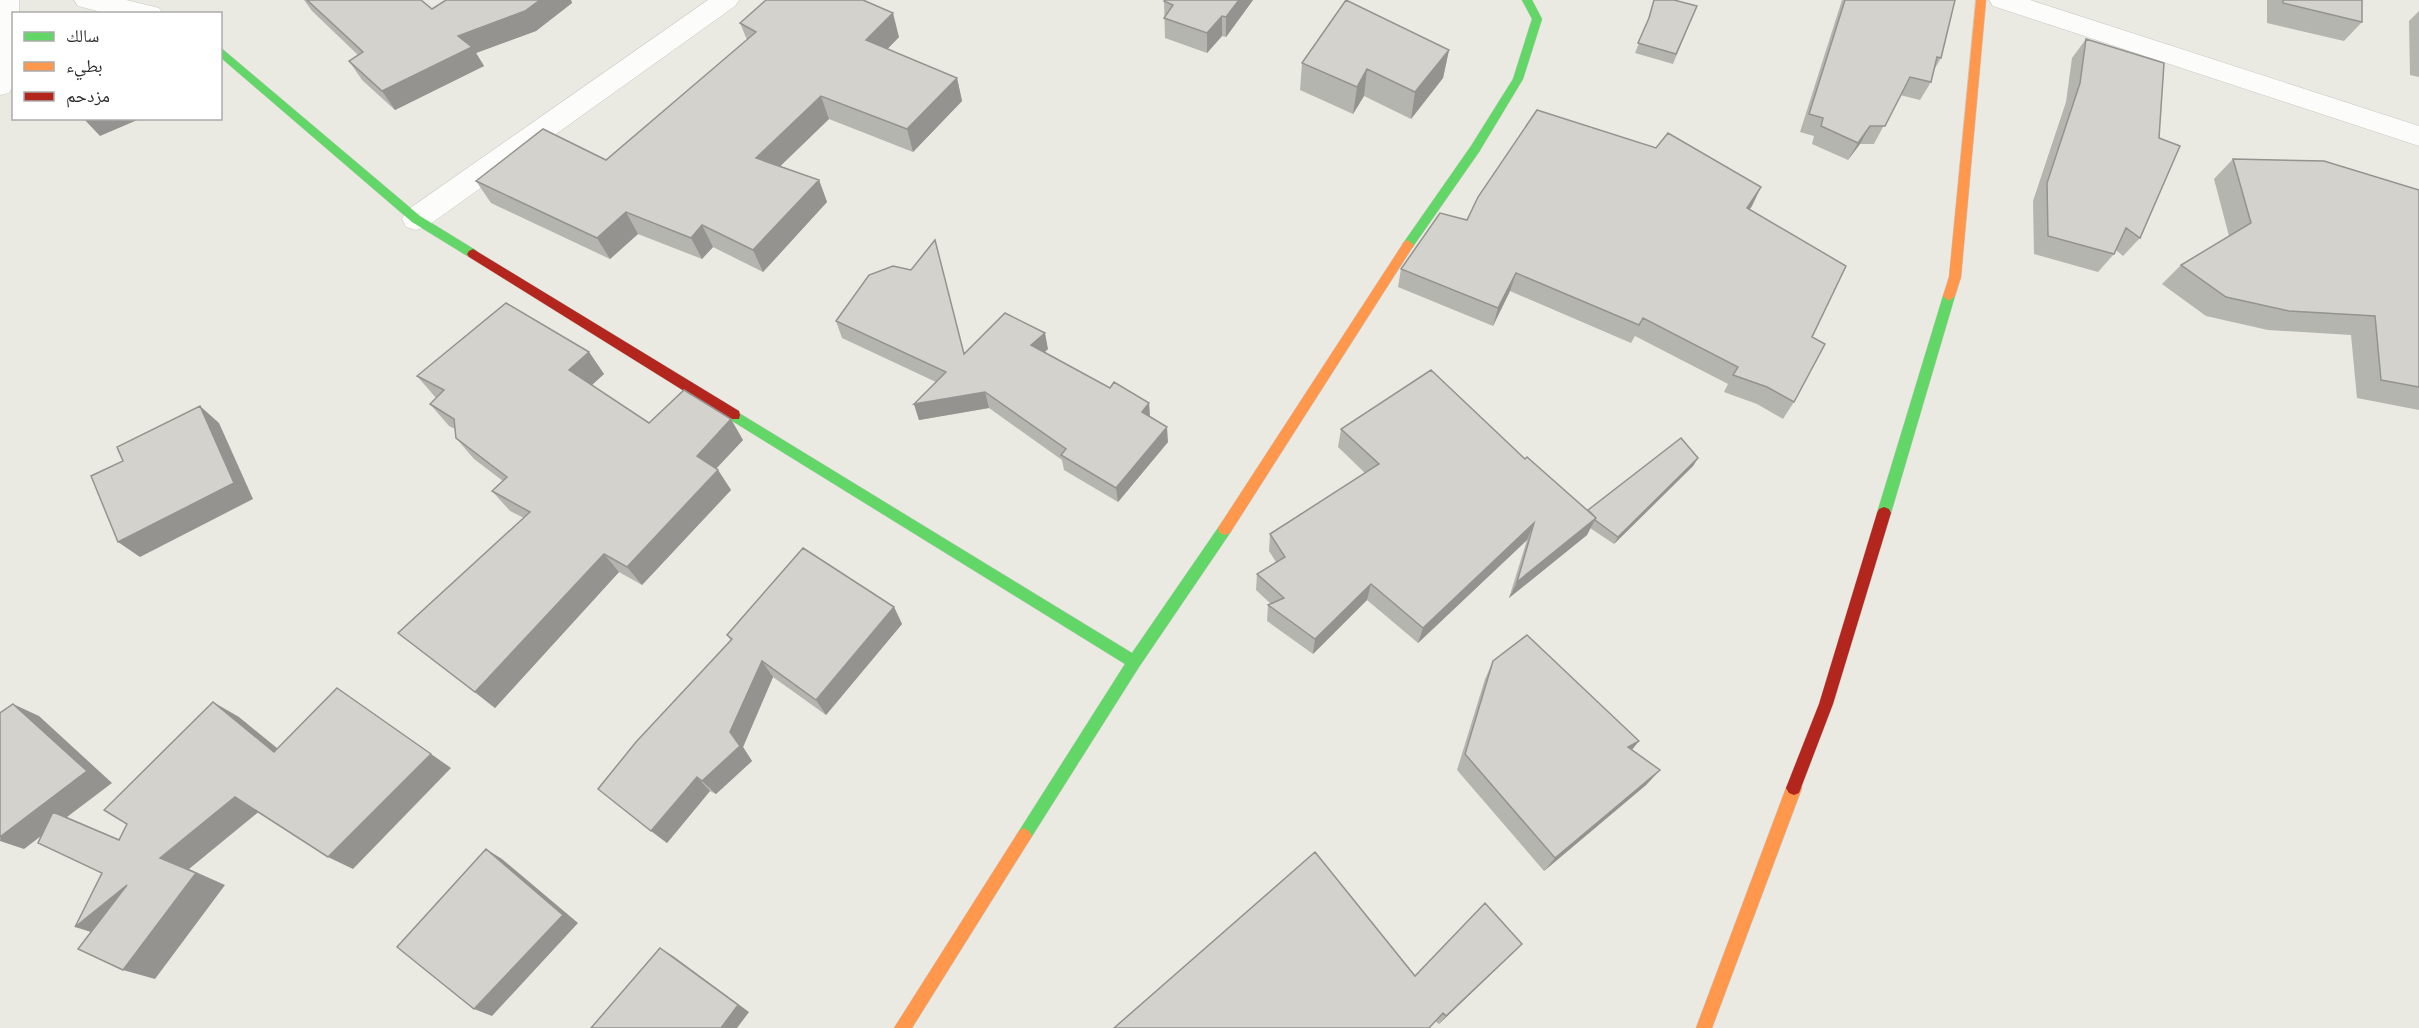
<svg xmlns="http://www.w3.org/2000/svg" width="2419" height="1028" font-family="'Public Sans','Noto Naskh Arabic',sans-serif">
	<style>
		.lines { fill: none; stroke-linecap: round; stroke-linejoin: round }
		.street-casing { stroke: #c8c8c7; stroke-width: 1 }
		.fast-casing { stroke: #c8c8c7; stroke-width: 1 }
		.slow-casing { stroke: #c8c8c7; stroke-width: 1 }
		.jam-casing { stroke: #c8c8c7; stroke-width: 1 }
		.street { fill: #fcfcfb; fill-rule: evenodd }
		.fast { fill: #63d668; fill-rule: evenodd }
		.slow { fill: #ff974d; fill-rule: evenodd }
		.jam { fill: #b3261e; fill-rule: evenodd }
		.wall { fill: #b5b5b0 }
		.shaded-wall { fill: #949390 }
		.building { fill: #d3d2cd; stroke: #949390; stroke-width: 1.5 }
	</style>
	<rect width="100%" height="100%" fill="#eae9e2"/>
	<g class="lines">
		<defs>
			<path id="street" d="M 0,0 L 19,0 L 19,14 L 14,14 L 13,86 L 9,93 L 0,95 Z
				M 74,0 L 126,0 L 159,8 L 163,14 L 109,14 L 78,6 Z
				M 708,0 L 739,0 L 735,6 L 426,227 L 416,230 L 406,227 L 402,219 L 406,211 Z
				M 1989,0 L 2030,0 L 2419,126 L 2419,146 L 1993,6 Z"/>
			<path id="fast" d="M 1522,0 L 1532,0 L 1542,19 L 1523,79 L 1479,152 L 1412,248 L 1404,248 L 1402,245 L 1404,242 L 1471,146 L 1513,79 L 1532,19 Z
				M 220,47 L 420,216 L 477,251 L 479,254 L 477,257 L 469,257 L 412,222 L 220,57 Z
				M 1949,291 L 1955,296 L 1891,513 L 1889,517 L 1884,519 L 1879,517 L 1877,513 L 1943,296 Z
				M 734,410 L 1132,653 L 1220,525 L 1225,523 L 1230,525 L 1232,529 L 1230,533 L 1139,667 L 1029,841 L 1024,844 L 1019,841 L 1016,836 L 1019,831 L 1125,664 L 729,419 L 728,415 L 729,411 Z"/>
			<path id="slow" d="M 1976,0 L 1986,0 L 1961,277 L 1955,296 L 1949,301 L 1943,296 L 1949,277 Z
				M 1408,240 L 1414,245 L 1412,248 L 1230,533 L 1225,535 L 1220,533 L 1218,529 L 1220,525 L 1404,242 Z
				M 1794,781 L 1799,783 L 1802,788 L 1712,1028 L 1696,1028 L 1786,788 L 1789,783 Z
				M 1024,828 L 1029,831 L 1032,836 L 1029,841 L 912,1028 L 894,1028 L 1019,831 Z"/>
			<path id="jam" d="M 473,249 L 739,411 L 740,415 L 739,419 L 729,419 L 469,257 L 467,254 L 469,251 Z
				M 1884,507 L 1889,509 L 1891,513 L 1833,704 L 1799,793 L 1794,795 L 1789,793 L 1786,788 L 1819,704 L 1877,513 L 1879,509 Z"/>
		</defs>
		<!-- street casing -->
		<use href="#street" class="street-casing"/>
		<!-- fast casing -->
		<use href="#fast" class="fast-casing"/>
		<!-- slow casing -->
		<use href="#slow" class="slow-casing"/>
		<!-- jam casing -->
		<use href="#jam" class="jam-casing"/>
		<!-- street -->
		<use href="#street" class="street"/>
		<!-- fast -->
		<use href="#fast" class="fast"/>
		<!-- slow -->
		<use href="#slow" class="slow"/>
		<!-- jam -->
		<use href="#jam" class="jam"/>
	</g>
	<!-- wall -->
	<path class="wall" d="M 304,0 L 421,0 L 432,9 L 446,0 L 571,0 L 572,3 L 536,31 L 476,53 L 484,66 L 395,110 L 362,80 L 349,61 L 358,55 L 312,11 Z
		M 1165,0 L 1253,0 L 1226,37 L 1222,36 L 1207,53 L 1165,38 L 1164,1 Z
		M 1654,0 L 1674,0 L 1697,6 L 1673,64 L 1635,53 L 1647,23 Z
		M 1842,0 L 1955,0 L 1941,58 L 1934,70 L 1931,82 L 1920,100 L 1900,95 L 1874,144 L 1860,144 L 1848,160 L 1812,144 L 1814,136 L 1800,132 Z
		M 2267,0 L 2362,0 L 2362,22 L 2344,41 L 2267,23 Z
		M 2419,11 L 2419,77 L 2410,75 L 2409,21 Z
		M 740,23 L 899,37 L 887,49 L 957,78 L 962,101 L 913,152 L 829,119 L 780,166 L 819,180 L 827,202 L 763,272 L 713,247 L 702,259 L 638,234 L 610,259 L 491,203 L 476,181 L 606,160 L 747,40 Z
		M 2086,39 L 2140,238 L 2123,256 L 2116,250 L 2114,254 L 2098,272 L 2034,254 L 2033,201 L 2066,102 L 2072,58 Z
		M 1449,50 L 1443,78 L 1411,119 L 1364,96 L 1353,114 L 1300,90 L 1302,63 Z
		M 2233,159 L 2419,190 L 2419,410 L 2357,398 L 2351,335 L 2268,330 L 2206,316 L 2162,284 L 2181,265 L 2229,236 L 2214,179 Z
		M 1752,206 L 1749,210 L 1812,337 L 1794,402 L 1783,419 L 1757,404 L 1724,392 L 1728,384 L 1635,336 L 1631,343 L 1510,291 L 1493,326 L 1398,287 L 1401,269 L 1467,220 Z
		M 836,321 L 964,354 L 1048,349 L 1045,352 L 1110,388 L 1149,403 L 1150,417 L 1168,442 L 1118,502 L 1064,470 L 1062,460 L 989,408 L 919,420 L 914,404 L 936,382 L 842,338 Z
		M 589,352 L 604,374 L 592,385 L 649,423 L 743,440 L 716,469 L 718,470 L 731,490 L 642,585 L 619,572 L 495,708 L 398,633 L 524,518 L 510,511 L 492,491 L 503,481 L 474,459 L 456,438 L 455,429 L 449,426 L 430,404 L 436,398 L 417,376 Z
		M 1341,429 L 1525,459 L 1588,510 L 1698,458 L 1693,466 L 1614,544 L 1590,528 L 1587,535 L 1509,598 L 1527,540 L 1418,643 L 1367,600 L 1313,654 L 1267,621 L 1268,605 L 1271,604 L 1256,590 L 1257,574 L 1276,562 L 1269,551 L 1270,534 L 1365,473 L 1338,447 Z
		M 894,607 L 902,624 L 826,715 L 773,677 L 743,747 L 752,761 L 716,794 L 710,791 L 667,843 L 598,789 L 731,641 L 727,635 Z
		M 1493,661 L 1639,741 L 1632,750 L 1660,770 L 1646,785 L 1544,871 L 1457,770 L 1485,679 Z
		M 1512,954 L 1439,1024 L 1435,1021 L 1415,976 Z"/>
	<!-- shaded-wall -->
	<path class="shaded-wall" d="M 540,0 L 571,0 L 572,3 L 536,31 L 476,53 L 484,66 L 395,110 L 382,91 L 458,36 Z
		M 1239,0 L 1253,0 L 1226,37 L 1226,17 Z
		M 893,13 L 899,37 L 873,64 L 866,40 Z
		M 1222,16 L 1222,36 L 1207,53 L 1207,33 Z
		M 1449,50 L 1443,78 L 1411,119 L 1415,92 Z
		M 1367,69 L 1364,96 L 1353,114 L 1357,87 Z
		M 957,78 L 962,101 L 913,152 L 907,129 Z
		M 821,96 L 829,119 L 766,180 L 756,158 Z
		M 83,118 L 142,118 L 100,136 Z
		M 1870,126 L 1860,144 L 1848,160 L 1858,143 Z
		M 819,180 L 827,202 L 763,272 L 753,250 Z
		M 1761,187 L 1752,206 L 1737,227 L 1747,208 Z
		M 626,212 L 638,234 L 610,259 L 597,238 Z
		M 702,225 L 713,247 L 702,259 L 691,238 Z
		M 1516,273 L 1510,291 L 1493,326 L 1498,308 Z
		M 1045,333 L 1048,349 L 1034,361 L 1031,345 Z
		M 589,352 L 604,374 L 585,391 L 569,370 Z
		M 985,392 L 989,408 L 919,420 L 914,404 Z
		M 1149,403 L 1150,419 L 1142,412 Z
		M 200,406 L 219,423 L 253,499 L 140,557 L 118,542 Z
		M 731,419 L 743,440 L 709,476 L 697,456 Z
		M 1167,427 L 1168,442 L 1118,502 L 1116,488 Z
		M 1698,458 L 1693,466 L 1614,544 L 1618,537 Z
		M 718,470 L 731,490 L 642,585 L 627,567 Z
		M 1596,518 L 1587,535 L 1509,598 L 1517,582 Z
		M 1534,523 L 1527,540 L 1418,643 L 1423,628 Z
		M 604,554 L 619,572 L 495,708 L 475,692 Z
		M 1371,584 L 1367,600 L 1313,654 L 1315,639 Z
		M 894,607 L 902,624 L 826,715 L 816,700 Z
		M 762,661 L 773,677 L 743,747 L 752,761 L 716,794 L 702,781 L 730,732 Z
		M 337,688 L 451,768 L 353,869 L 328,857 Z
		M 213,702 L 239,717 L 299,766 L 274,752 Z
		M 13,704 L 39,716 L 112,783 L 67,817 L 149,852 L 66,817 L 24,849 L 0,841 Z
		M 1639,741 L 1625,758 L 1628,747 Z
		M 1660,770 L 1646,785 L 1544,871 L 1555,858 Z
		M 697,777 L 710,791 L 667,843 L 651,831 Z
		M 235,797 L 261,810 L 189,869 L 225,885 L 155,979 L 123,970 L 160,858 Z
		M 486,849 L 502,859 L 578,923 L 492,1016 L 474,1009 Z
		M 127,885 L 107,937 L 75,927 Z
		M 1522,944 L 1512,954 L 1439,1024 L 1446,1016 Z
		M 660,948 L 673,956 L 749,1012 L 737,1028 L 721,1028 Z"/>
	<!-- building -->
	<path class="building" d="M 307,0 L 421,0 L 432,9 L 446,0 L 540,0 L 525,11 L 458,36 L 472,47 L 382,91 L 349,61 L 363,52 Z
		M 766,0 L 863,0 L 893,13 L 866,40 L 957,78 L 907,129 L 821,96 L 756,158 L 819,180 L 753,250 L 702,225 L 691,238 L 626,212 L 597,238 L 476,181 L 543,129 L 606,160 L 756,32 L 740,23 Z
		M 1165,0 L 1239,0 L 1226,17 L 1222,16 L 1207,33 L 1164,18 L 1173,5 L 1164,1 Z
		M 1346,0 L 1449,50 L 1415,92 L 1367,69 L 1357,87 L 1302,63 Z
		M 1654,0 L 1674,0 L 1697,6 L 1676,54 L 1638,43 L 1649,18 Z
		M 1845,0 L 1955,0 L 1941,58 L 1937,57 L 1931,82 L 1910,77 L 1885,126 L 1870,126 L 1858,143 L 1821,126 L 1823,118 L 1809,114 Z
		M 2283,0 L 2362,0 L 2362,22 L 2283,3 Z
		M 2086,39 L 2164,63 L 2159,138 L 2180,146 L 2140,238 L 2126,228 L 2114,254 L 2048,236 L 2047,183 L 2080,83 Z
		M 1537,110 L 1656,148 L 1668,133 L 1761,187 L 1747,208 L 1846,266 L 1812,337 L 1825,344 L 1794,402 L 1767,387 L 1733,375 L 1738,367 L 1643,318 L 1639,325 L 1516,273 L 1498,308 L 1401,269 L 1440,213 L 1467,220 L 1478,197 Z
		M 2233,159 L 2324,161 L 2419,190 L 2419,387 L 2381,380 L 2375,316 L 2289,311 L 2226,297 L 2181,265 L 2251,223 Z
		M 935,240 L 964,354 L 1005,313 L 1045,333 L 1031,345 L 1110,388 L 1114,382 L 1149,403 L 1142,412 L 1167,427 L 1116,488 L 1061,455 L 1066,449 L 985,392 L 914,404 L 946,372 L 836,321 L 869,275 L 893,266 L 911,270 Z
		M 506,303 L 589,352 L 569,370 L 649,423 L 684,390 L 731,419 L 697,456 L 718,470 L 627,567 L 604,554 L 475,692 L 398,633 L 530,512 L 492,491 L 507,477 L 456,438 L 454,419 L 430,404 L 444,390 L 417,376 Z
		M 1431,370 L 1525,459 L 1527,457 L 1596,518 L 1517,582 L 1534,523 L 1423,628 L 1371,584 L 1315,639 L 1268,605 L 1284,598 L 1257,574 L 1285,557 L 1270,534 L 1379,464 L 1341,429 Z
		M 200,406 L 234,483 L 118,542 L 91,476 L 123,461 L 117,447 Z
		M 1681,438 L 1698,458 L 1618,537 L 1595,520 L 1596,518 L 1588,510 Z
		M 803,548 L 894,607 L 816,700 L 762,661 L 730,732 L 740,746 L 702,781 L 697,777 L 651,831 L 598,789 L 636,742 L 732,639 L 727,635 Z
		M 1527,635 L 1639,741 L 1628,747 L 1660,770 L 1555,858 L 1465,754 L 1493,661 Z
		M 337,688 L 431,754 L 328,857 L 235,797 L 160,858 L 196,873 L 123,970 L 78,949 L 127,885 L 75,927 L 102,873 L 38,843 L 53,812 L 119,840 L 127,824 L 104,810 L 213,702 L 274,752 Z
		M 13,704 L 87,771 L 0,837 L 0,713 Z
		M 486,849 L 563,915 L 474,1009 L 397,947 Z
		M 1315,852 L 1415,976 L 1485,903 L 1522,944 L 1446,1016 L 1443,1013 L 1429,1028 L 1114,1028 Z
		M 660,948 L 738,1005 L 721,1028 L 591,1028 Z"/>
	<!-- legend -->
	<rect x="12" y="12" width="210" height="108" fill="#ffffff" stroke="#ababab" stroke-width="1.5"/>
	<rect x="24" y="32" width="30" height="9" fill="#63d668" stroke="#ababab" stroke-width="1.5"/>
	<text x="66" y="42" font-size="18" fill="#2d2d2d">سالك</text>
	<rect x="24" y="62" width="30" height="9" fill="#ff974d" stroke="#ababab" stroke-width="1.5"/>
	<text x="66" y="72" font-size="18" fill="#2d2d2d">بطيء</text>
	<rect x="24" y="92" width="30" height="9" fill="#b3261e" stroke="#ababab" stroke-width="1.5"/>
	<text x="66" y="102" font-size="18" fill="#2d2d2d">مزدحم</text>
</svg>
